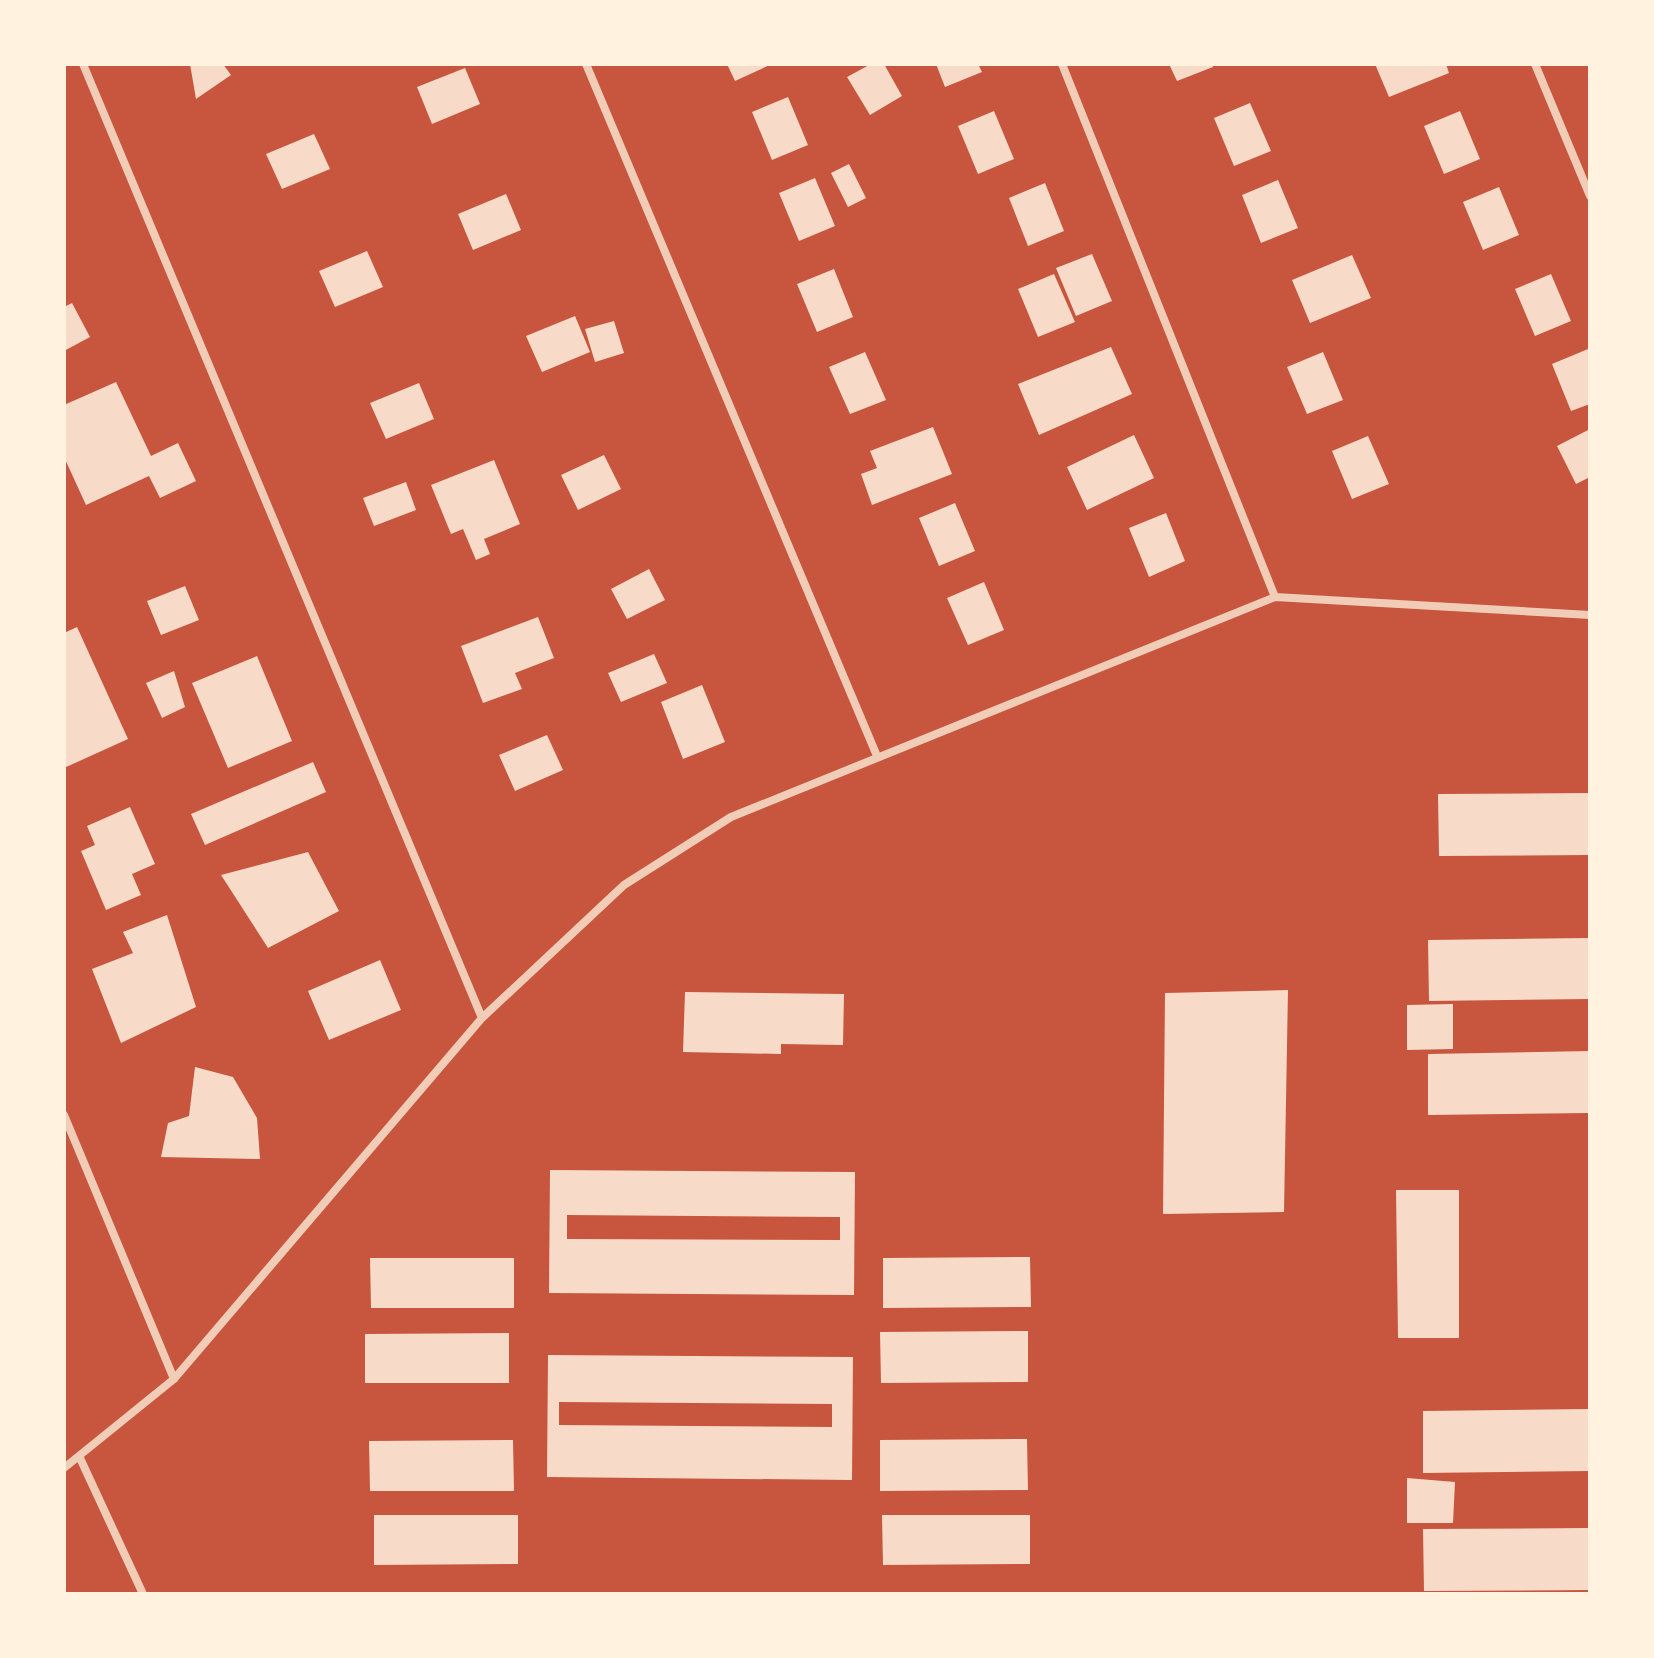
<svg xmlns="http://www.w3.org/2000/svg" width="1654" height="1658" font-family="'Alegreya Sans',sans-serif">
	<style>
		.building { fill: #f7dbc8; fill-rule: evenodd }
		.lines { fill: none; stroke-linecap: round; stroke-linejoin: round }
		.minor { stroke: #f1ccb7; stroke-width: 8 }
	</style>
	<rect width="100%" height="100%" fill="#c8553d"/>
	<!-- building -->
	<path class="building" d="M 190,64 L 223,64 L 231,75 L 196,99 Z
		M 727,64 L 772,64 L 735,81 Z
		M 871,64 L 884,64 L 902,96 L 870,115 L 847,77 Z
		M 936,64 L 978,64 L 982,72 L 945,87 Z
		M 1169,64 L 1212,64 L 1213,67 L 1177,81 Z
		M 1375,64 L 1446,64 L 1449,73 L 1389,97 Z
		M 465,68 L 480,104 L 432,124 L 417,87 Z
		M 788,97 L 808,145 L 772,160 L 752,112 Z
		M 1250,103 L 1271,151 L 1234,166 L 1214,118 Z
		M 994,111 L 1014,159 L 978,174 L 958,126 Z
		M 1460,111 L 1480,159 L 1444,174 L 1424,126 Z
		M 314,134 L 330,169 L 282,189 L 266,154 Z
		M 849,164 L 866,198 L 848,207 L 831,173 Z
		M 815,178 L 835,226 L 799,241 L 779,193 Z
		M 1278,180 L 1298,228 L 1261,243 L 1242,195 Z
		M 1045,183 L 1064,231 L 1028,246 L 1009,198 Z
		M 1499,187 L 1519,235 L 1483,250 L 1463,202 Z
		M 506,194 L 521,230 L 473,250 L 458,214 Z
		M 367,251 L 383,287 L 335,307 L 319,271 Z
		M 1092,254 L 1112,301 L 1076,316 L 1056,268 Z
		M 1352,255 L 1371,298 L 1310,323 L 1292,280 Z
		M 834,269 L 853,317 L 817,332 L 797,284 Z
		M 1054,274 L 1075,322 L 1038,337 L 1018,289 Z
		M 1551,274 L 1571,321 L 1535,336 L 1515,289 Z
		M 72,303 L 90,337 L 64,351 L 64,307 Z
		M 575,316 L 590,352 L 542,372 L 526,336 Z
		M 614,321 L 624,353 L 595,362 L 585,329 Z
		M 1111,347 L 1132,394 L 1039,435 L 1018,384 Z
		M 1588,349 L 1590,404 L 1571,411 L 1552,364 Z
		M 865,352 L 886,400 L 850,414 L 829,367 Z
		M 1323,352 L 1343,400 L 1307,414 L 1287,367 Z
		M 116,382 L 151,456 L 178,443 L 196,481 L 160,498 L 149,476 L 86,505 L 64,457 L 64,405 Z
		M 419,383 L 434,419 L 386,439 L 370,403 Z
		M 933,427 L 952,474 L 872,505 L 861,474 L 877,468 L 870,451 Z
		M 1590,429 L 1590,477 L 1576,484 L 1557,446 Z
		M 1134,435 L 1154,478 L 1087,510 L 1067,467 Z
		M 1368,436 L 1389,484 L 1352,499 L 1332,451 Z
		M 604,455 L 621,489 L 578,510 L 561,475 Z
		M 494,460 L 520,524 L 484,539 L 490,554 L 476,560 L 463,529 L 451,534 L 431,485 Z
		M 406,482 L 416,510 L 374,526 L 363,498 Z
		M 955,503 L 975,551 L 939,566 L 919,518 Z
		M 1166,513 L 1185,561 L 1149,577 L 1129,528 Z
		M 649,569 L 665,600 L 627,619 L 611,589 Z
		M 984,582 L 1004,630 L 968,645 L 947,598 Z
		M 185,586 L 199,620 L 161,635 L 147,601 Z
		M 538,617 L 554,658 L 515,673 L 522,689 L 483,703 L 461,646 Z
		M 77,627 L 128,739 L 64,768 L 64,633 Z
		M 654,654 L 667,683 L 621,702 L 608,673 Z
		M 257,656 L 292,741 L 228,768 L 192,683 Z
		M 174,671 L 185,707 L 162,718 L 146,683 Z
		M 702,685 L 725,742 L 683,759 L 661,702 Z
		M 547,735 L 563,770 L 515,791 L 499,755 Z
		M 313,762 L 326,792 L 205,845 L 191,814 Z
		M 1590,793 L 1590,855 L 1439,856 L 1438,794 Z
		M 130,807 L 155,864 L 132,874 L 141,895 L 106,910 L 81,851 L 95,845 L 87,826 Z
		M 308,852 L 339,911 L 268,948 L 221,875 Z
		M 167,915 L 196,1007 L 121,1043 L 92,969 L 133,953 L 123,932 Z
		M 1590,938 L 1590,999 L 1429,1001 L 1428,940 Z
		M 380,960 L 401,1010 L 329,1040 L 308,991 Z
		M 1288,990 L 1284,1212 L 1163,1214 L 1165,993 Z
		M 685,992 L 844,994 L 843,1045 L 781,1044 L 781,1054 L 683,1052 Z
		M 1453,1004 L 1453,1049 L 1407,1050 L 1407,1005 Z
		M 1590,1051 L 1590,1113 L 1428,1115 L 1428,1054 Z
		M 195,1067 L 233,1077 L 257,1118 L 260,1159 L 161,1157 L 168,1123 L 189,1116 Z
		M 550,1170 L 855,1172 L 854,1295 L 549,1293 ZM 567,1215 L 840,1217 L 840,1240 L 567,1239 Z
		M 1396,1190 L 1459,1190 L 1459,1338 L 1398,1338 Z
		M 1030,1257 L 1031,1307 L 883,1308 L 883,1258 Z
		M 370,1258 L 514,1258 L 514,1308 L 371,1308 Z
		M 1028,1331 L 1028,1382 L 881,1383 L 880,1332 Z
		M 509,1333 L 509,1383 L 365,1383 L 365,1334 Z
		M 548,1355 L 853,1357 L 852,1480 L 547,1477 ZM 559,1402 L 832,1404 L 832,1427 L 559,1425 Z
		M 1590,1409 L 1590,1471 L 1423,1473 L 1423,1411 Z
		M 1027,1439 L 1028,1490 L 880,1491 L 880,1440 Z
		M 513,1440 L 514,1491 L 370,1491 L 369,1441 Z
		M 1407,1478 L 1455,1482 L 1453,1523 L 1407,1523 Z
		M 374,1515 L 518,1515 L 518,1564 L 374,1565 Z
		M 882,1515 L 1030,1515 L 1030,1564 L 883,1565 Z
		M 1590,1528 L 1590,1590 L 1424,1591 L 1423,1529 Z"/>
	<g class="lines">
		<!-- minor -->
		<path class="minor" d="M 83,64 L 482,1018
			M 586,64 L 877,756
			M 1062,64 L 1275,597
			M 1535,64 L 1590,196
			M 64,1115 L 174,1379
			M 80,1458 L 143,1594
			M 64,1468 L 174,1379 L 482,1018 L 624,885 L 731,817 L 1275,597 L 1590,615"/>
	</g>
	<!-- border -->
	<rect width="1654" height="1658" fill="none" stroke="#fff3e0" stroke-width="132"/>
</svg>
